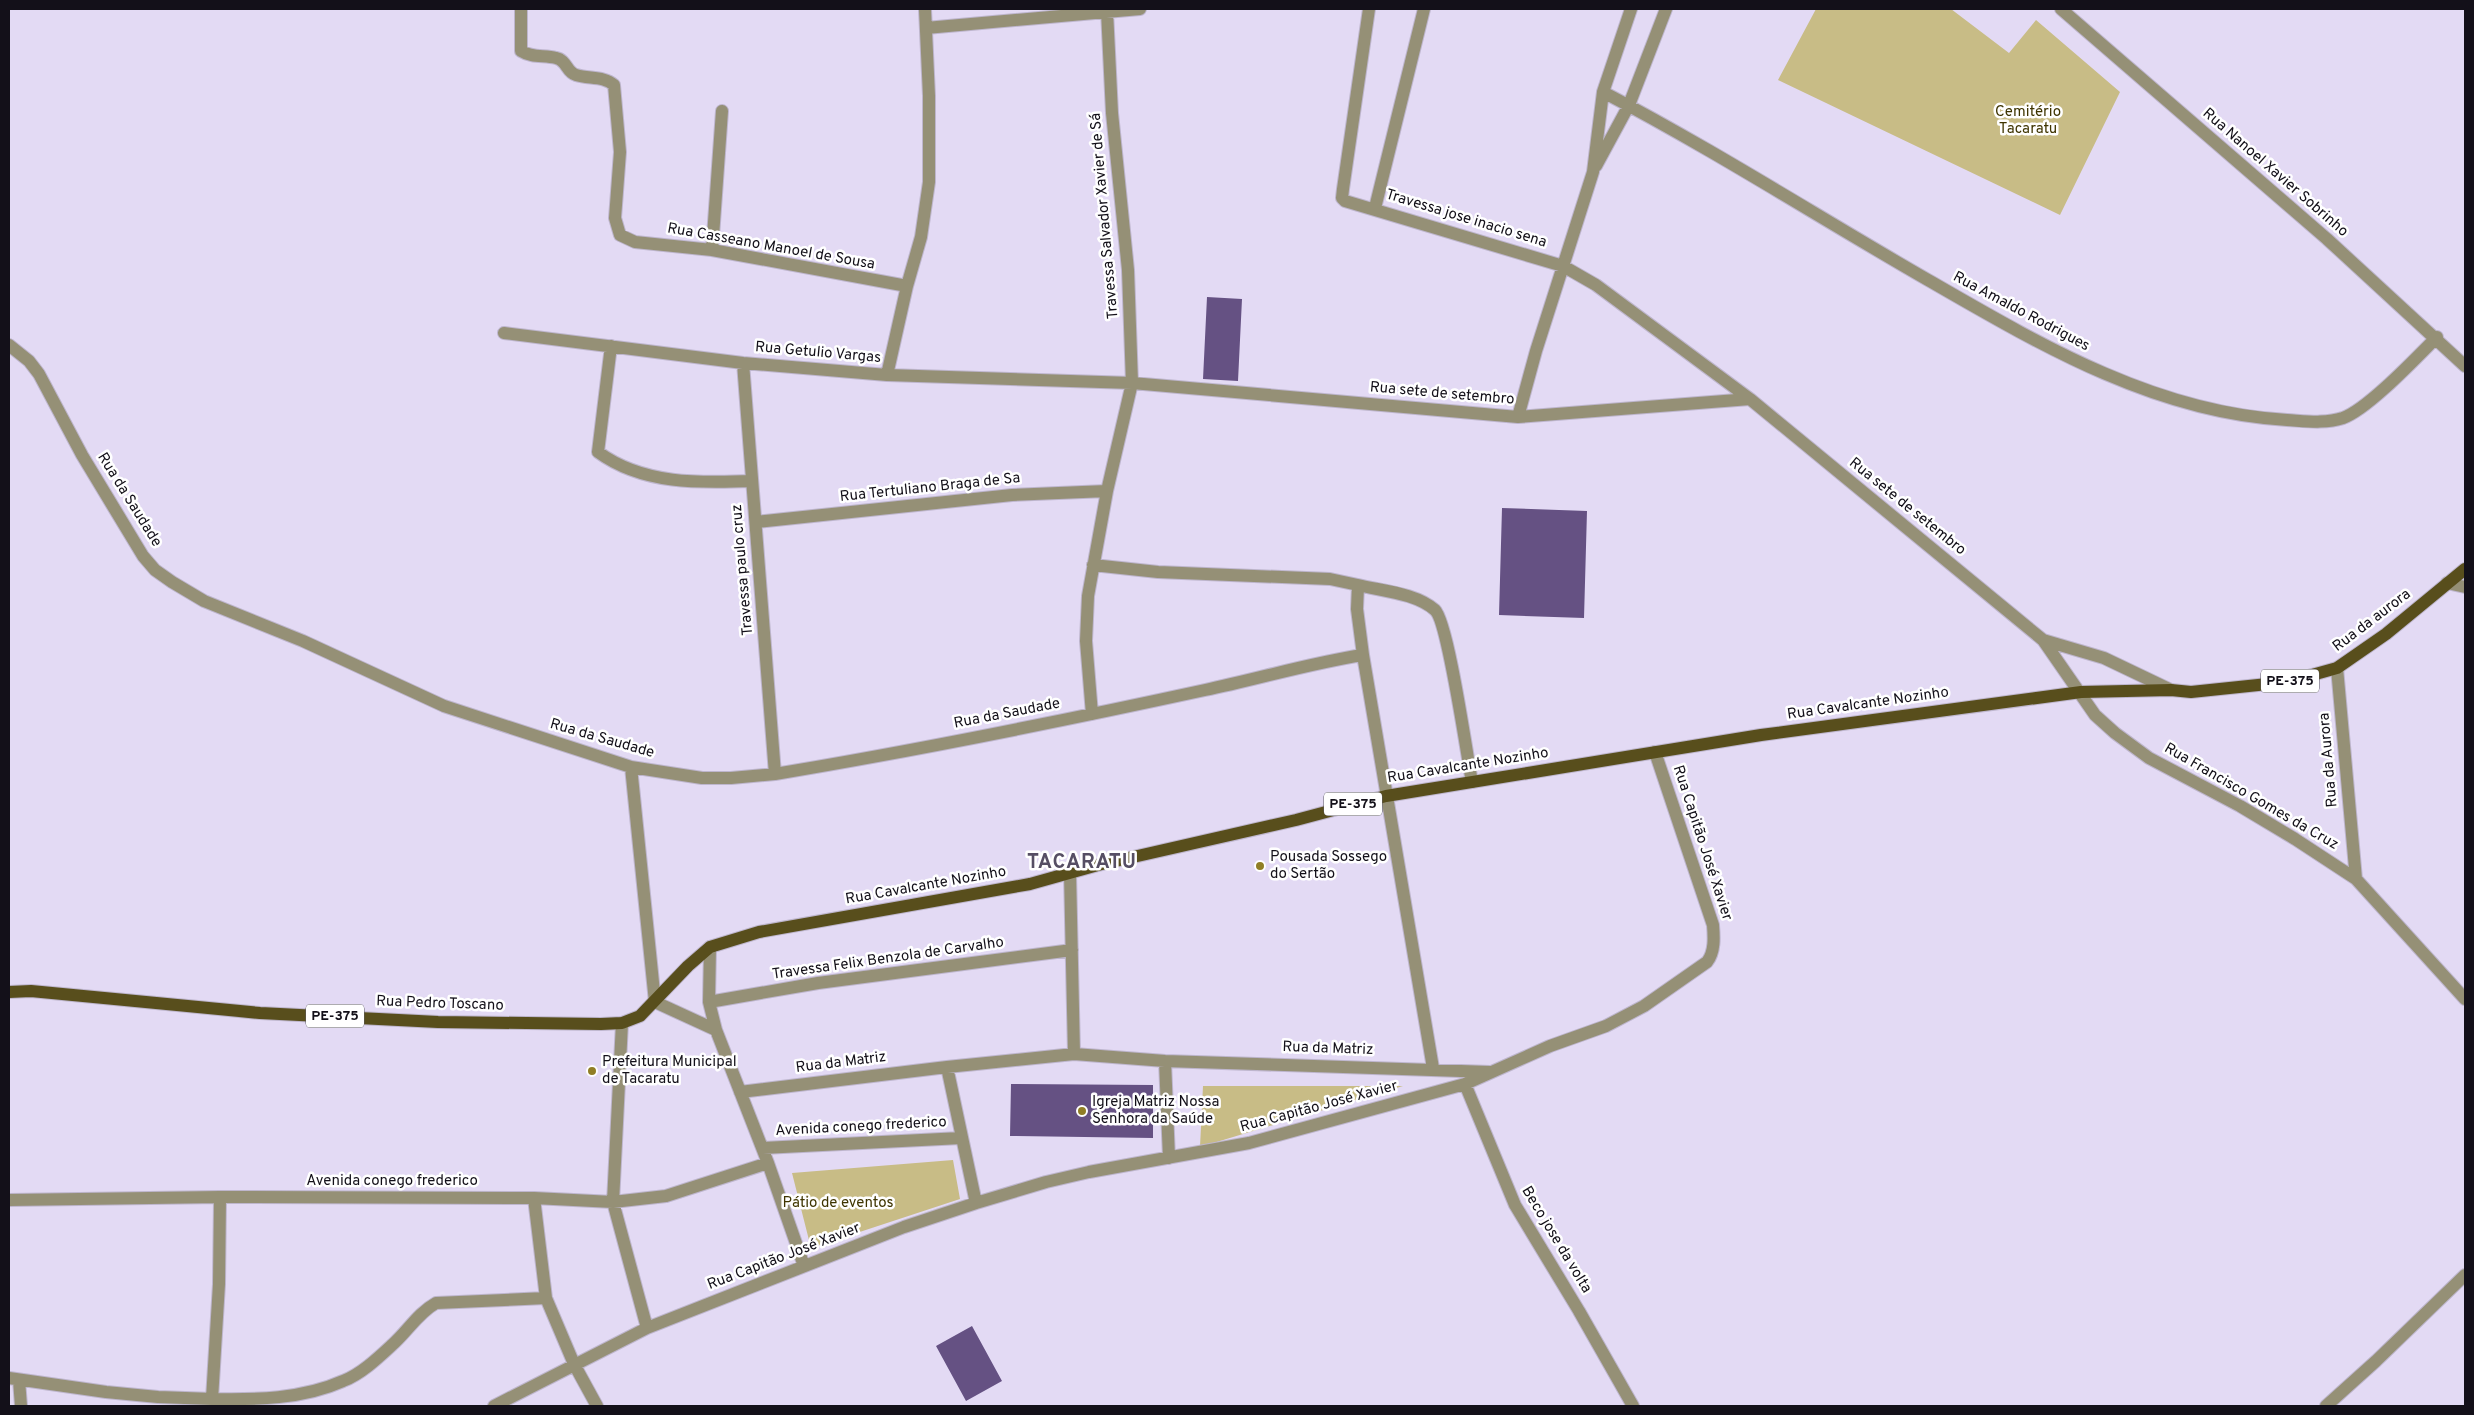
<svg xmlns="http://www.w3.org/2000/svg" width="2474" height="1415" font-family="Overpass,sans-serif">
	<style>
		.green { fill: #c8bc86 }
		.building { fill: #655183 }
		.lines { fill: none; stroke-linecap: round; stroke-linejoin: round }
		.minor-casing { stroke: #beb6cd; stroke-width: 14 }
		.major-casing { stroke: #beb6cd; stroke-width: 14 }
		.minor { stroke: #959076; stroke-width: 12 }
		.major { stroke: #584e1c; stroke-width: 12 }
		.poi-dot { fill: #907e25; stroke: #fff; stroke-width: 2 }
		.labels { text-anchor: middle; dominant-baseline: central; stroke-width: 5; stroke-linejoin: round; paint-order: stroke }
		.shield { fill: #fff; stroke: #5a585e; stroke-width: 1 }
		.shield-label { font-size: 14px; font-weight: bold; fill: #131019 }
		.park-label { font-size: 15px; fill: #3e3400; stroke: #fff }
		.street-label { font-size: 15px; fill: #131019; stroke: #fff }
		.poi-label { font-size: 15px; fill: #131019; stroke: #fff; text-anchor: start }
		.district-label { font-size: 20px; font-weight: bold; letter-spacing: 1px; fill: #564e64; stroke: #fff }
	</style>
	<rect width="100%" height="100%" fill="#e3daf4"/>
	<!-- green -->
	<path class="green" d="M 1816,9 L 1951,9 L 2009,53 L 2036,20 L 2120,92 L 2060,215 L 1778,80 Z
		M 1203,1086 L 1403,1086 L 1200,1147 Z
		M 953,1160 L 960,1199 L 811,1248 L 792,1173 Z"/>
	<!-- building -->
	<path class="building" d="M 1207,297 L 1242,299 L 1238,381 L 1203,379 Z
		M 1502,508 L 1587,511 L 1584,618 L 1499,615 Z
		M 1011,1084 L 1153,1085 L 1153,1138 L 1010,1136 Z
		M 972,1326 L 1002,1381 L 966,1401 L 936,1346 Z"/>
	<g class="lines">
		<defs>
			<path id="minor" d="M 521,9 L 521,51 C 532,58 544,55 556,58 C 567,60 566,72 576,75 C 589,79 604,76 614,85 L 620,152 L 615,218 L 620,235 L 635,242 L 712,250 L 907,286
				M 1369,9 L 1343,189 L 1342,198 L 1345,201 L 1563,266 L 1596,285 L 1750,399 L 2043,640 L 2095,715 L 2115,733 L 2149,758 L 2240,806 L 2295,839 L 2356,879 L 2465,999
				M 2061,9 L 2327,239 L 2465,366
				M 926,28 L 1140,9
				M 1603,92 C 1714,150 1820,218 1928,280 C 2039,344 2155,413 2287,420 C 2305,421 2325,424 2343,418 C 2368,409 2417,357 2437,337
				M 1596,166 L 1629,105 L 1666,9
				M 1375,208 L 1424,9
				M 712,250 L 722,111
				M 504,333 L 743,363 L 887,375 L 1132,383 L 1518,417 L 1750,399
				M 9,345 L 29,361 L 39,374 L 82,455 L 143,556 L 155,570 L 172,582 L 204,601 L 303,641 L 444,706 L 631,767 L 702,778 L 731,778 L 775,774 C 919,750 1062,721 1205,690 C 1258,679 1310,663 1363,655
				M 611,346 L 598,452 C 643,485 700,483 752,481
				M 743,363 L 775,774
				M 887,375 L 907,286 L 921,237 L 929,182 L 929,96 L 925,9
				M 1518,417 L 1536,351 L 1593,172 L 1603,92 L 1631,9
				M 756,522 L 1012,495 L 1107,491
				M 1093,565 L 1158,572 L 1330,579 L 1358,585 L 1357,609 L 1363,655 L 1433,1068
				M 2447,583 L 2465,587
				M 1358,585 C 1382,591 1416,593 1435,610 C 1448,622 1467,756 1472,782
				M 2043,640 L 2104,658 L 2171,690
				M 2337,668 L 2356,879
				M 1092,714 L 1086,641 L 1088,596 L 1107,491 L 1132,383 L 1128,270 L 1112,113 L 1107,11
				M 631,767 L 655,1002 L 716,1030
				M 1070,873 L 1074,1054
				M 710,947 L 709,1002 L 716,1030 L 768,1163 L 804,1266
				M 709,1002 L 818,983 L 1072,950
				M 622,1023 L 613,1202 L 647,1328
				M 1165,1061 L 1169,1158
				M 947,1067 L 976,1203
				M 1465,1084 L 1515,1205 L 1579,1311 L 1633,1406
				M 740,1092 L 947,1067 L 1074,1054 L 1165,1061 L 1490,1072
				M 763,1148 L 961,1138
				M 534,1198 L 546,1298
				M 9,1200 L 220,1197 L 534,1198 L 613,1202 L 666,1196 L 768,1163
				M 9,1378 L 106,1392 L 158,1397 L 212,1399 L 219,1284 L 220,1197
				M 19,1380 L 21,1406
				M 212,1399 C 255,1400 303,1399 343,1381 C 361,1374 378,1358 392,1345 C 407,1332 418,1313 436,1303 L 546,1298 L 574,1364 L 597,1406
				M 494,1406 L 647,1328 L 904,1227 L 976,1203 L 1046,1182 L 1089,1172 L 1249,1143 L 1465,1084 L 1550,1046 L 1606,1026 L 1644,1006 L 1707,962 C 1715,952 1714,937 1713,925 L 1655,752
				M 2326,1406 L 2376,1361 L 2465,1275"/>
			<path id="major" d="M 9,992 L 31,991 L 260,1013 L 438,1022 L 601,1024 L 622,1023 L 640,1016 L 688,966 L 710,947 L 759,932 L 1030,884 L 1098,865 L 1296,820 L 1386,796 L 1761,735 L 2081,692 L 2171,690 L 2191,692 L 2287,682 L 2337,668 L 2386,634 L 2465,569"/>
		</defs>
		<!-- minor casing -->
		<use href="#minor" class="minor-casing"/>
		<!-- major casing -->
		<use href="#major" class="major-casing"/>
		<!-- minor -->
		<use href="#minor" class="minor"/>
		<!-- major -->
		<use href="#major" class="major"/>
	</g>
	<!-- markers -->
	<g class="poi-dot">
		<circle cx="1260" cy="866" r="5"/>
		<circle cx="592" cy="1071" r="5"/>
		<circle cx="1082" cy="1111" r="5"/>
	</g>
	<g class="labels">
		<!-- shield labels -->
		<g class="shield">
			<rect x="2261" y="669.5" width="58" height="23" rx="4"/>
			<rect x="1324" y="792.5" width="58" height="23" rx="4"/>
			<rect x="306" y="1004.5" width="58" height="23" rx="4"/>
		</g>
		<g class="shield-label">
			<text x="2290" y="681">PE-375</text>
			<text x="1353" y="804">PE-375</text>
			<text x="335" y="1016">PE-375</text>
		</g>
		<!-- park labels -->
		<g class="park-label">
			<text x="2028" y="112">Cemitério<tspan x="2028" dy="17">Tacaratu</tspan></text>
			<text x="838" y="1203">Pátio de eventos</text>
		</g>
		<!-- street labels -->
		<g class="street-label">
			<text transform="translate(2275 173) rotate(41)">Rua Nanoel Xavier Sobrinho</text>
			<text transform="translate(1105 216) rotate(-95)">Travessa Salvador Xavier de Sá</text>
			<text transform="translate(1466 219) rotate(17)">Travessa jose inacio sena</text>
			<text transform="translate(771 247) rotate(10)">Rua Casseano Manoel de Sousa</text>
			<text transform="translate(2021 312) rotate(28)">Rua Amaldo Rodrigues</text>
			<text transform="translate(818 353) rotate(5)">Rua Getulio Vargas</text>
			<text transform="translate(1442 394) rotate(5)">Rua sete de setembro</text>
			<text transform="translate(930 488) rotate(-6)">Rua Tertuliano Braga de Sa</text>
			<text transform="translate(129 500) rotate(58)">Rua da Saudade</text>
			<text transform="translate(1907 507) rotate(39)">Rua sete de setembro</text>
			<text transform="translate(743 570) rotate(-95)">Travessa paulo cruz</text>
			<text transform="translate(2372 621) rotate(-37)">Rua da aurora</text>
			<text transform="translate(1868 704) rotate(-8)">Rua Cavalcante Nozinho</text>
			<text transform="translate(1007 714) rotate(-11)">Rua da Saudade</text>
			<text transform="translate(602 739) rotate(16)">Rua da Saudade</text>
			<text transform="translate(2329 760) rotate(-95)">Rua da Aurora</text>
			<text transform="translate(1468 766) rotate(-9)">Rua Cavalcante Nozinho</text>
			<text transform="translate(2251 797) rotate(30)">Rua Francisco Gomes da Cruz</text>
			<text transform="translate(1702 843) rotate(72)">Rua Capitão José Xavier</text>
			<text transform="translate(926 886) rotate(-10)">Rua Cavalcante Nozinho</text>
			<text transform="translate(888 959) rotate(-8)">Travessa Felix Benzola de Carvalho</text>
			<text transform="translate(440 1004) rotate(2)">Rua Pedro Toscano</text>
			<text transform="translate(1328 1049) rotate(2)">Rua da Matriz</text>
			<text transform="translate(841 1063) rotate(-7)">Rua da Matriz</text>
			<text transform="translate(1319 1107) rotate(-15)">Rua Capitão José Xavier</text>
			<text transform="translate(861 1127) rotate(-3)">Avenida conego frederico</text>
			<text x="392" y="1181">Avenida conego frederico</text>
			<text transform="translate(1556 1240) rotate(59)">Beco jose da volta</text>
			<text transform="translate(784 1257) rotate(-21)">Rua Capitão José Xavier</text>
		</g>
		<!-- poi labels -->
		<g class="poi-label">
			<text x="1270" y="857">Pousada Sossego<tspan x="1270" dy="17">do Sertão</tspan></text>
			<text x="602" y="1062">Prefeitura Municipal<tspan x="602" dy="17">de Tacaratu</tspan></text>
			<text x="1092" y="1102">Igreja Matriz Nossa<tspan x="1092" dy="17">Senhora da Saúde</tspan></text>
		</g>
		<!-- district labels -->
		<g class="district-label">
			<text x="1082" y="863">TACARATU</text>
		</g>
	</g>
	<!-- border -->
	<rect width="2474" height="1415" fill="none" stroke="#131019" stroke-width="20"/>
</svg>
